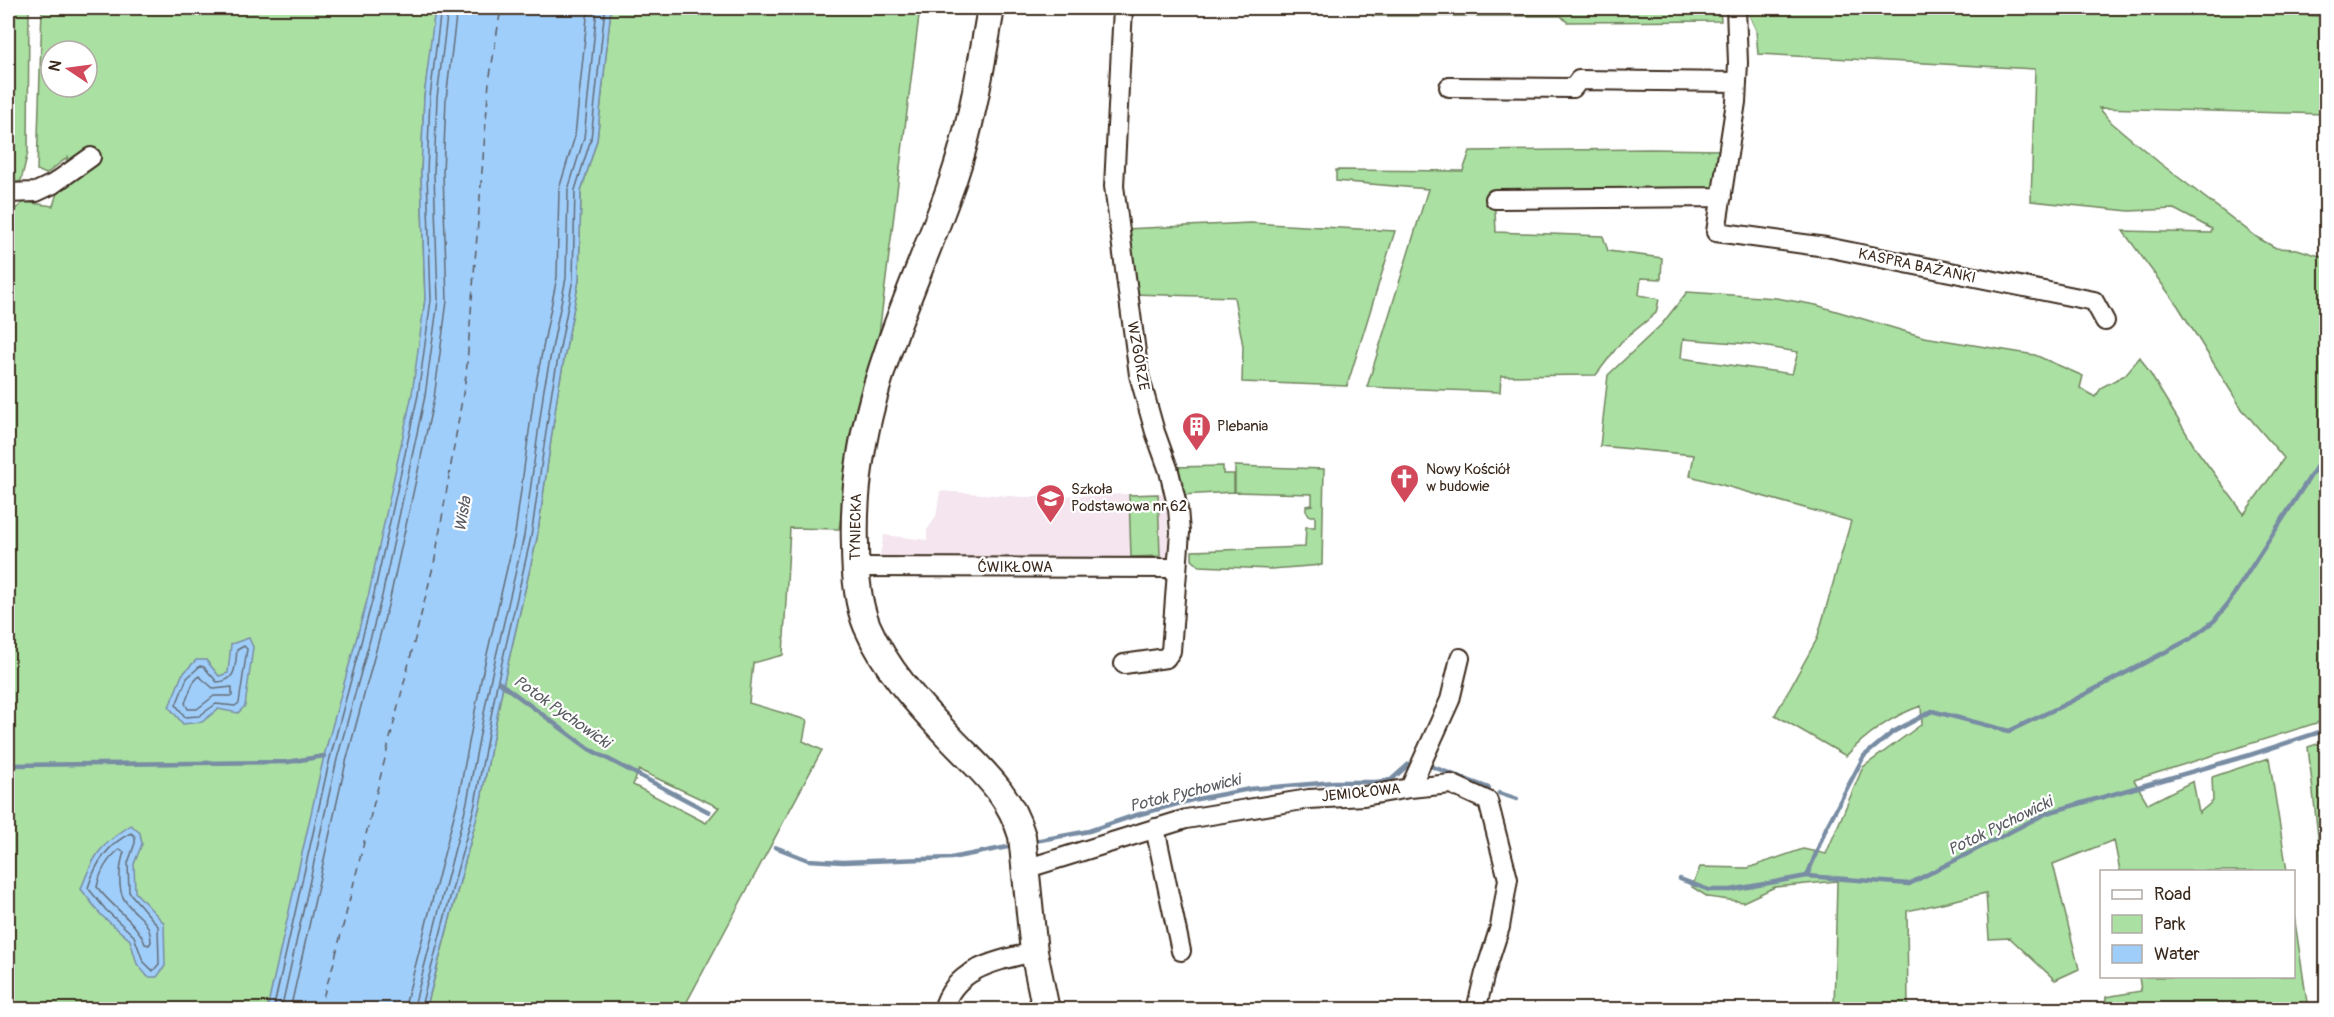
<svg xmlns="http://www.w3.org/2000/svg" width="2334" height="1017" font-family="Pangolin,sans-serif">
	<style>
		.built { fill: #f4e5ee }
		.green { fill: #aae0a2; stroke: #728560; stroke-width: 1.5; fill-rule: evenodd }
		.water { fill: #a0cefb; stroke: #788ca3; stroke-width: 1.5 }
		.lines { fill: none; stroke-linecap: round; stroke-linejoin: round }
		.shore { stroke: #636c76; stroke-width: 1.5 }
		.stream { stroke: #788ca3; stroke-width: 4.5 }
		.ferry { stroke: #595b60; stroke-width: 1.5; stroke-dasharray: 8 6; stroke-linecap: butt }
		.street-casing { stroke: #3b2a1e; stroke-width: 22 }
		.secondary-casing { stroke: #3b2a1e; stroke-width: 30 }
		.street { stroke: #fff; stroke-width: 18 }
		.secondary { stroke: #fff; stroke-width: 26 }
		.labels { text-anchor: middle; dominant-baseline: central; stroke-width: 4.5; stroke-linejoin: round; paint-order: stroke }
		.street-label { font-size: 15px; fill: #3b2a1e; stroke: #fff }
		.poi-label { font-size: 15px; fill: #3b2a1e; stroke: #fff; text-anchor: start }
		.water-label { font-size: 16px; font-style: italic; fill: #595b60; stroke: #fff }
	</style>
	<rect width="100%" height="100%" fill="#fff"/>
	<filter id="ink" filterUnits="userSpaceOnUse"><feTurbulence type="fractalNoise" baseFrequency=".0167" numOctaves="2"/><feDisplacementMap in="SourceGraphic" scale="12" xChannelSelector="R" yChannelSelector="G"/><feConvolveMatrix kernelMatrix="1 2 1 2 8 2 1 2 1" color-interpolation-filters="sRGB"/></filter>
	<g filter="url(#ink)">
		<!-- built -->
		<path class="built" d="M 940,491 L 1023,497 L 1166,493 L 1169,561 L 878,564 L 884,535 L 927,540 L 927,530 L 936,517 Z"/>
		<!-- green -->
		<path class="green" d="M 8,8 L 29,8 L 28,152 L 21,181 L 8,186 Z
			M 42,8 L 436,8 L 424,97 L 421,174 L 425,299 L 416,377 L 375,580 L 269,1009 L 8,1010 L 8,215 L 24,202 L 53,206 L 68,157 L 46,174 L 37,170 ZM 51,51 L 87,51 L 87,87 L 51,87 Z
			M 611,8 L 920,8 L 879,334 L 859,399 L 839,529 L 790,528 L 783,655 L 753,663 L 749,703 L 807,720 L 803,741 L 822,750 L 683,1009 L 426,1010 L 480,805 L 503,685 L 537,538 L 558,391 L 579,280 L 581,191 L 597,140 ZM 639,770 L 718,807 L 719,807 L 706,823 L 633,785 Z
			M 1373,8 L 1720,8 L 1721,21 L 1567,22 L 1561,16 L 1373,16 Z
			M 1746,8 L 2232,8 L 2326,17 L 2326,114 L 2099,108 L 2112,123 L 2161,164 L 2258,238 L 2276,248 L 2297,249 L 2326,258 L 2326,720 L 2134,780 L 2148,804 L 2193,781 L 2199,813 L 2213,801 L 2212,777 L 2269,758 L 2287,871 L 2120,871 L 2114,840 L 2053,864 L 2079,969 L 2055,980 L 2010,938 L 1989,939 L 1986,893 L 1907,911 L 1908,1009 L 1834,1009 L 1837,881 L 1775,887 L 1743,902 L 1708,897 L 1692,887 L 1700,867 L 1748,868 L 1803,849 L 1826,854 L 1863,767 L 1922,724 L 1921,706 C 1894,715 1866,734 1846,756 L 1775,715 L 1817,639 L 1851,521 L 1690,476 L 1694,455 L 1600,446 L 1608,375 L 1662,324 L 1687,292 L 1776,298 L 1816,305 L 1924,337 L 2035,355 L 2083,376 L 2080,388 L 2095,397 L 2102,387 L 2125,375 L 2140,357 L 2196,449 L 2244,514 L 2284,458 L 2242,409 L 2178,306 L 2123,231 L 2211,233 L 2212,229 L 2174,209 L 2129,211 L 2031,201 L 2035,69 L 1758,54 L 1756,30 ZM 1683,339 L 1750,344 L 1798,352 L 1792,374 L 1681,358 Z
			M 1651,149 L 1723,150 L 1716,191 L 1494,192 L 1496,232 L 1603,236 L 1608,251 L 1662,258 L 1661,279 L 1641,278 L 1639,295 L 1659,299 L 1656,313 L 1621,342 L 1596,375 L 1501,376 L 1500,392 L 1367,387 L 1428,189 L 1336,181 L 1336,170 L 1463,171 L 1470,151 Z
			M 1250,223 L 1395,231 L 1347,386 L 1242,382 L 1243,346 L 1234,297 L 1132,294 L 1125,229 Z
			M 1223,466 L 1223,474 L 1234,474 L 1234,492 L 1181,495 L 1173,467 Z
			M 1235,466 L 1324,469 L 1322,565 L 1271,569 L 1199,566 L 1192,560 L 1192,551 L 1305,547 L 1306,527 L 1315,527 L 1315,516 L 1310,516 L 1306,511 L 1306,506 L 1312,505 L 1312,494 L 1235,492 Z
			M 1158,494 L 1160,556 L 1131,557 L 1129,495 Z
			M 2326,741 L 2326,908 L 2308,747 Z
			M 2294,915 L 2308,1009 L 2105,1009 L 2106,997 L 2141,991 L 2139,977 L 2294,976 Z"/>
		<!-- water -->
		<path class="water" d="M 435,8 L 611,8 L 597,140 L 581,191 L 579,280 L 558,391 L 537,538 L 503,685 L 480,805 L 426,1009 L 267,1009 L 324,756 L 369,593 L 412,394 L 425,299 L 421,173 L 424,97 Z
			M 249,638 L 253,647 L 245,706 L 238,713 L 218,709 L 202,722 L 183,724 L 169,707 L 182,675 L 196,660 L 206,660 L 219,676 L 228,673 L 231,644 Z
			M 131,825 L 140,833 L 142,844 L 134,864 L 135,892 L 164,923 L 165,966 L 157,977 L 148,977 L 137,964 L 130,940 L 101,915 L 81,889 C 94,854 100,846 131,825 Z"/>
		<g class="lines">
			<!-- shore -->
			<path class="shore" d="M 244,646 L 247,649 L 239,703 L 235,706 L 216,704 L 199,716 L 185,717 L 176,705 L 187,678 L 200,666 L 204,667 L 217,682 C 237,681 235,666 237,650 Z
				M 199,676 L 214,689 L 232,687 L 232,696 L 214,696 L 197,709 L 188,709 L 185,703 L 193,683 Z
				M 131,833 L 135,836 L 135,843 L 128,863 L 129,892 L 158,926 L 159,964 L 153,971 L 143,961 L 134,936 L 106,910 L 88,888 C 95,864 108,844 131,833 Z
				M 120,849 L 124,852 C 120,864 117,888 124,899 C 136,918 150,917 151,942 L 149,945 L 145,944 C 139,924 111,906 97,887 C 100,872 107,859 120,849 Z
				M 273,1010 L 330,758 L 374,594 L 418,395 L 431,300 L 427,173 L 430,97 L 441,8
				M 281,1010 L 337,759 L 382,596 L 425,396 L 438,300 L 434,173 L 437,98 L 448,8
				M 290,1010 L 346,762 L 390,598 L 434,398 L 447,301 L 443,173 L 446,99 L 457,8
				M 404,1010 L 458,800 L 481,680 L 515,534 L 535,388 L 557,277 L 559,189 L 575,136 L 588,8
				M 413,1010 L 467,802 L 490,682 L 524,536 L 544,389 L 566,278 L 568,190 L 584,138 L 597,8
				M 420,1010 L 475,804 L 497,684 L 531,537 L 552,390 L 573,279 L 575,190 L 591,139 L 605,8"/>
			<!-- stream -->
			<path class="stream" d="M 500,683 L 589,749 L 709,812
				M 8,765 L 288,762 L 324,756
				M 1428,765 L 1489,788
				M 1499,793 L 1517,799
				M 1035,841 L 1089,831 L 1133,816 L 1192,800 L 1250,789 L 1334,782 L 1376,782 L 1391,780 L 1409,764
				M 775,847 L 808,860 L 843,862 L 951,858 L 1013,846
				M 1807,876 L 1826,828 L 1864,756 L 1893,732 L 1932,711 L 2009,731 L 2070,702 L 2190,639 L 2214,621 L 2227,605 L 2326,452
				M 1680,879 L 1709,890 L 1731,890 L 1807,876 L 1909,884 L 2047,813 L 2250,755 L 2326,730"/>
			<!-- ferry -->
			<path class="ferry" d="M 319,1010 L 334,962 L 435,559 L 466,376 L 489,82 L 501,8"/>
			<defs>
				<path id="street" d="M 1123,8 L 1114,186 L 1139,375 L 1155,432 L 1169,471 L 1178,509 L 1180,532 L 1171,651 L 1166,658 L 1124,664
					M 1736,8 L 1738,63 L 1736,102 L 1716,232 L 1826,247 L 2094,301 L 2105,321
					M 1449,87 L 1573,88 L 1579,80 L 1736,82
					M 8,193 L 36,192 L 53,184 L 91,157
					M 1495,199 L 1722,197
					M 855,567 L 1176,568
					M 1410,788 L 1450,700 L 1460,658
					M 1155,828 L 1181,951
					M 1025,869 L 1186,819 L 1309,799 L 1364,796 L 1410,788 L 1451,784 L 1488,801 L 1508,879 L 1500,927 L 1485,973 L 1476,1010
					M 943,1010 C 954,968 996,961 1034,952"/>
				<path id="secondary" d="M 991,8 C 981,66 972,124 953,180 C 909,305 850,408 855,546 C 855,571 857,602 867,626 C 887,672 920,706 954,742 C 984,773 1009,793 1022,836 L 1034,952 L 1046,1010"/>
			</defs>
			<!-- street casing -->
			<use href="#street" class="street-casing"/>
			<!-- secondary casing -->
			<use href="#secondary" class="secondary-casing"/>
			<!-- street -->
			<use href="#street" class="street"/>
			<!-- secondary -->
			<use href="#secondary" class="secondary"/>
		</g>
	</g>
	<!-- icons -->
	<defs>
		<symbol id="building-pin" viewBox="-11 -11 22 30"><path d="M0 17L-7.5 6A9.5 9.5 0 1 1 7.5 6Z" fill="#d1495b" stroke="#fff"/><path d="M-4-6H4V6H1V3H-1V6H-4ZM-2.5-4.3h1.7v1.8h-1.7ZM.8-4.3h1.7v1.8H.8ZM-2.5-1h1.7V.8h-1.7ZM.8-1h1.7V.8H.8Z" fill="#fff"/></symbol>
		<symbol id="church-pin" viewBox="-11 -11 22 30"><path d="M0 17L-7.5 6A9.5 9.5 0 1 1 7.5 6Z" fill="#d1495b" stroke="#fff"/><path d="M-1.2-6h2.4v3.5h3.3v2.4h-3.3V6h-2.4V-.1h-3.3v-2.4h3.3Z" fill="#fff"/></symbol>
		<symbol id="school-pin" viewBox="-11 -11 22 30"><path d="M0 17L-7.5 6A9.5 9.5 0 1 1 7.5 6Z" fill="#d1495b" stroke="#fff"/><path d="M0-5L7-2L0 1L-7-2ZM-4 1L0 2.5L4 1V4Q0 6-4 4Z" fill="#fff"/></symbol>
	</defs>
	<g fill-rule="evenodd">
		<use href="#building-pin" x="1180" y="410" width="33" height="45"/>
		<use href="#church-pin" x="1388" y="462" width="33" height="45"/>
		<use href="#school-pin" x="1034" y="482" width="33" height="45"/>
	</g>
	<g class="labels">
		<!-- street labels -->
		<g class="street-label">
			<text transform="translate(1917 266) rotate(12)">KASPRA BAŻANKI</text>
			<text transform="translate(1138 356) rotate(80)">WZGÓRZE</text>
			<text transform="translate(856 527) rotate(-89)">TYNIECKA</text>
			<text x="1015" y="567">ĆWIKŁOWA</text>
			<text transform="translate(1361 793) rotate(-6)">JEMIOŁOWA</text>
		</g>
		<!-- poi labels -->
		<g class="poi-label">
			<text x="1217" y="426">Plebania</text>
			<text x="1426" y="469">Nowy Kościół<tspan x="1426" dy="17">w budowie</tspan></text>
			<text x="1071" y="489">Szkoła<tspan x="1071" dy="17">Podstawowa nr 62</tspan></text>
		</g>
		<!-- water labels -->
		<g class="water-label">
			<text transform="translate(463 514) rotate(-80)">Wisła</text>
			<text transform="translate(562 712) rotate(35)">Potok Pychowicki</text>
			<text transform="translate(1185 793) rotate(-14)">Potok Pychowicki</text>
			<text transform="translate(2000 826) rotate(-26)">Potok Pychowicki</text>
		</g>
	</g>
	<!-- margin -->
	<rect width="2334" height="1017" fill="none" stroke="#fff" stroke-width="30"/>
	<rect x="15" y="15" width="2304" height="987" fill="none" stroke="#3b2a1e" stroke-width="2" filter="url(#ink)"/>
	<!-- legend -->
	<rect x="2100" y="870" width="195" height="108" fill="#ffffff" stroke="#b1aaa5" stroke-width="1.5"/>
	<rect x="2112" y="890" width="30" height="9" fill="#ffffff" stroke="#b1aaa5" stroke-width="1.5"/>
	<text x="2154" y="900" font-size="18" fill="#3b2a1e">Road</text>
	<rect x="2112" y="915" width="30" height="18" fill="#aae0a2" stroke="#b1aaa5" stroke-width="1.5"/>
	<text x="2154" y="930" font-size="18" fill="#3b2a1e">Park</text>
	<rect x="2112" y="945" width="30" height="18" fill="#a0cefb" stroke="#b1aaa5" stroke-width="1.5"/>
	<text x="2154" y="960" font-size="18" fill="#3b2a1e">Water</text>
	<!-- north arrow -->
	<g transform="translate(69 69) rotate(283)"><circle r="28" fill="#ffffff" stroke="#b1aaa5" stroke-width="1.5"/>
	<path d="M0-4.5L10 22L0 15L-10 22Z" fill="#d1495b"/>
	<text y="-9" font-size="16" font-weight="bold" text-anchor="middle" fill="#3b2a1e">N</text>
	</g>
</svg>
